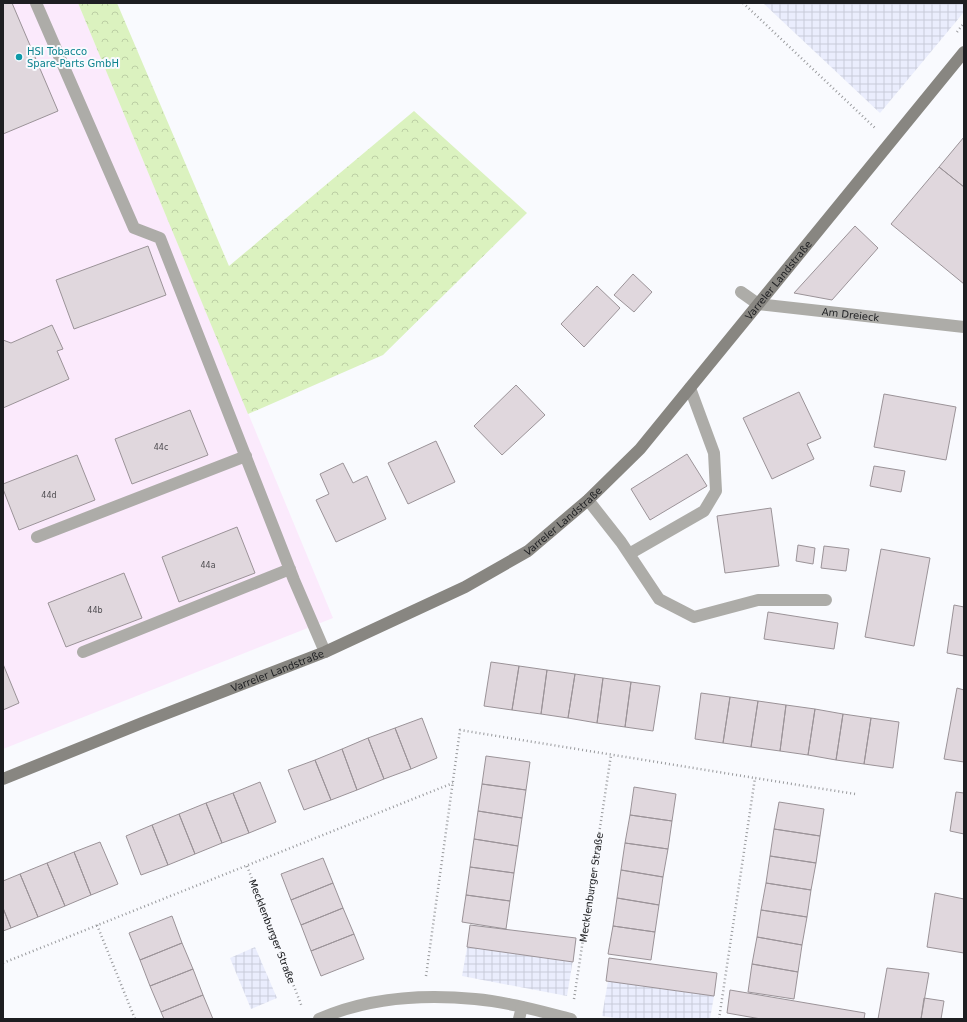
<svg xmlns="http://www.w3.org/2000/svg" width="967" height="1022" font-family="'DejaVu Sans',sans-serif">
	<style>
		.commercial { fill: #fbeafc }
		.industrial { fill: url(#industrial-grid) }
		.forest { fill: url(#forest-crowns) }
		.building { fill: #e0d7dd; stroke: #9b9398 }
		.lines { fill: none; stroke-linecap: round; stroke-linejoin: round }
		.path { stroke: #98999c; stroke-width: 2.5; stroke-dasharray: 1 3; stroke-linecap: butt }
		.service { stroke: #adaca8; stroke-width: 12 }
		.minor { stroke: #adaca8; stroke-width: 12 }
		.secondary { stroke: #888681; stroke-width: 12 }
		.culture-dot { fill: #0f9aa8; stroke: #f9fafe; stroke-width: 1.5 }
		.labels { text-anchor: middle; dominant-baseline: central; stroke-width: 4; stroke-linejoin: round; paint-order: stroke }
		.number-label { font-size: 8px; fill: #4e4c50 }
		.culture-label { font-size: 10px; fill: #0d838f; stroke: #f9fafe; text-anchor: start }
		.street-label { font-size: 10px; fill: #1d1e21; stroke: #f9fafe }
	</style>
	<defs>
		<pattern id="industrial-grid" width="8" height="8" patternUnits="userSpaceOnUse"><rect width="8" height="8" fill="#eaedfd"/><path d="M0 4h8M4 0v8" fill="none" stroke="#c8cbd9"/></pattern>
		<pattern id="forest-crowns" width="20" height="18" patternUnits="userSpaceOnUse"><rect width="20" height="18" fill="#dbf2bf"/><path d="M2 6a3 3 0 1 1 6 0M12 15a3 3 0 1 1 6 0" fill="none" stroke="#bccfa4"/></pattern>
	</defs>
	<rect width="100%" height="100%" fill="#f9fafe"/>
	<!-- commercial -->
	<path class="commercial" d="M 3,3 L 78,3 L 333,618 L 3,749 Z"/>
	<!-- industrial -->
	<path class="industrial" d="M 763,3 L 964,3 L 964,12 L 880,113 Z
		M 471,925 L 576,941 L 567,996 L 462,976 Z
		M 255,947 L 277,998 L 251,1009 L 230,958 Z
		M 608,981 L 714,996 L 710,1019 L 622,1019 L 602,1016 Z"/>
	<!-- forest -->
	<path class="forest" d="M 78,3 L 117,3 L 229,266 L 414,111 L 527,213 L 383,355 L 248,414 Z"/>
	<!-- building -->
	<path class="building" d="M 3,3 L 12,3 L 58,111 L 3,134 Z
		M 964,137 L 964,187 L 939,167 Z
		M 939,167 L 964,187 L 964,284 L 891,224 Z
		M 855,226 L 878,248 L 832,300 L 794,293 Z
		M 148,246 L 166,295 L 74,329 L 56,280 Z
		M 633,274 L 652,292 L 634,312 L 614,295 Z
		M 597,286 L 620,308 L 584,347 L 561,324 Z
		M 52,325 L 63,349 L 57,351 L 69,379 L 3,408 L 3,340 L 11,343 Z
		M 516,385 L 545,415 L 502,455 L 474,426 Z
		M 799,392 L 821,438 L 807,444 L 814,459 L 772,479 L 743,418 Z
		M 884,394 L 956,407 L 946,460 L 874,447 Z
		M 190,410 L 208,455 L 132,484 L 115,439 Z
		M 436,441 L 455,482 L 408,504 L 388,463 Z
		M 687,454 L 707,486 L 650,520 L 631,489 Z
		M 77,455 L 95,500 L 19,530 L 3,489 L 3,484 Z
		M 343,463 L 353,483 L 367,476 L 386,519 L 336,542 L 316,500 L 329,494 L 320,474 Z
		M 874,466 L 905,471 L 901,492 L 870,486 Z
		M 771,508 L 779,566 L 725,573 L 717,516 Z
		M 237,527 L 255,573 L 179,602 L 162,557 Z
		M 798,545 L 815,548 L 813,564 L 796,561 Z
		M 824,546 L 849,549 L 846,571 L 821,568 Z
		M 881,549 L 930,558 L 914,646 L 865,637 Z
		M 124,573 L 142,618 L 66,647 L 48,603 Z
		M 954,605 L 964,607 L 964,656 L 947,653 Z
		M 768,612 L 838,623 L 834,649 L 764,639 Z
		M 491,662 L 519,666 L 512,710 L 484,706 Z
		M 3,664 L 19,703 L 3,710 Z
		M 519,666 L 547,670 L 541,714 L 512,710 Z
		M 547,670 L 575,674 L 568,718 L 541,714 Z
		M 575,674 L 603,678 L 597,723 L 568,718 Z
		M 603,678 L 631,682 L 625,727 L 597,723 Z
		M 631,682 L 660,686 L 653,731 L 625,727 Z
		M 957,688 L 964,690 L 964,762 L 944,759 Z
		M 701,693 L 730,697 L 723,743 L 695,739 Z
		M 730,697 L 758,701 L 751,747 L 723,743 Z
		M 758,701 L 786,705 L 780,751 L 751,747 Z
		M 786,705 L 815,709 L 808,755 L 780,751 Z
		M 815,709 L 843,714 L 836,760 L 808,755 Z
		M 843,714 L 871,718 L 864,764 L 836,760 Z
		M 422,718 L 437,758 L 411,769 L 395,728 Z
		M 871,718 L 899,722 L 893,768 L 864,764 Z
		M 395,728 L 411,769 L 384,779 L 368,738 Z
		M 368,738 L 384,779 L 357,790 L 342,749 Z
		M 342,749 L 357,790 L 331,800 L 315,760 Z
		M 486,756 L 530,762 L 526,790 L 482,784 Z
		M 315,760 L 331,800 L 304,810 L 288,770 Z
		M 260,782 L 276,822 L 249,833 L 233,793 Z
		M 482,784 L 526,790 L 522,818 L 478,811 Z
		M 634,787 L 676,794 L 672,821 L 630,815 Z
		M 956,792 L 964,793 L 964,834 L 950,831 Z
		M 233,793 L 249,833 L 222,843 L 206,803 Z
		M 779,802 L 824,809 L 820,836 L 774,829 Z
		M 206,803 L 222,843 L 195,854 L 179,814 Z
		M 478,811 L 522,818 L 518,846 L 474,839 Z
		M 179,814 L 195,854 L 168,865 L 152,825 Z
		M 630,815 L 672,821 L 668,849 L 625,843 Z
		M 152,825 L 168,865 L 141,875 L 126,836 Z
		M 774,829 L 820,836 L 816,863 L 770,856 Z
		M 474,839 L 518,846 L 514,873 L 470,867 Z
		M 100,842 L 118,884 L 91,895 L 74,852 Z
		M 625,843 L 668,849 L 663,877 L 621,870 Z
		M 74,852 L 91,895 L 65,906 L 47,863 Z
		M 770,856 L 816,863 L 811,890 L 766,883 Z
		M 323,858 L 333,883 L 291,900 L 281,874 Z
		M 47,863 L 65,906 L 38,917 L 20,874 Z
		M 470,867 L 514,873 L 510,901 L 466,895 Z
		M 621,870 L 663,877 L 659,905 L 617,898 Z
		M 20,874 L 38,917 L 11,928 L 3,908 L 3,881 Z
		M 333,883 L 343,908 L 301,925 L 291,900 Z
		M 766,883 L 811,890 L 807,917 L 761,910 Z
		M 935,893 L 964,899 L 964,953 L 927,947 Z
		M 466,895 L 510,901 L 506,929 L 462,922 Z
		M 617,898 L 659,905 L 655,932 L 613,926 Z
		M 3,908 L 11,928 L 3,931 Z
		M 343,908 L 354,934 L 311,951 L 301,925 Z
		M 761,910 L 807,917 L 802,945 L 757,937 Z
		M 172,916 L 182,943 L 140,960 L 129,933 Z
		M 470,925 L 576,938 L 573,962 L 467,947 Z
		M 613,926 L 655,932 L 651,960 L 608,954 Z
		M 354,934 L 364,959 L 321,976 L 311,951 Z
		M 757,937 L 802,945 L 798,972 L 752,964 Z
		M 182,943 L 193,969 L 150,986 L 140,960 Z
		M 609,958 L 717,973 L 714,996 L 606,981 Z
		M 752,964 L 798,972 L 794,999 L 748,992 Z
		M 887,968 L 929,973 L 921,1019 L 878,1019 Z
		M 193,969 L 203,995 L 161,1012 L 150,986 Z
		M 730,990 L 865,1013 L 864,1019 L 761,1019 L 727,1013 Z
		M 203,995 L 213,1019 L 164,1019 L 161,1012 Z
		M 924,998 L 944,1001 L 941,1019 L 921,1019 Z"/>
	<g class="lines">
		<!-- path -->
		<g class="path">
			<path d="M 743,3 L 875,128"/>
			<path d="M 957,32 L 964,23"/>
			<path id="s1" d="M 247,866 L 302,1007"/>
			<path d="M 97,925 L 135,1019"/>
			<path d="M 3,963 L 453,783"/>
			<path d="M 426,976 L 460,730 L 755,778"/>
			<path id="s2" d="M 574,999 L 611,755"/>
			<path d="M 719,1019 L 755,778 L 855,794"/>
		</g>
		<!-- service -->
		<path class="service" d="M 36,3 L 134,228 L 160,238 L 294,580 L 325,652
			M 588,500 L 621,542 L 659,599 L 694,617 L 758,600 L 826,600
			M 37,537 L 246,456
			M 629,554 L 704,511 L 716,491 L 714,453 L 690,388
			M 83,652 L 290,569"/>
		<!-- minor -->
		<g class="minor">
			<path id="s3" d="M 741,292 L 758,304 L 964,327"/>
			<path d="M 319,1019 C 367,998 423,994 475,999 C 508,1002 539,1011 571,1019"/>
			<path d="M 519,1019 L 522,1007"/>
		</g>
		<!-- secondary -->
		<path class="secondary" id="s4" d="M 3,779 L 142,723 L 325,652 L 465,587 L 528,551 L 588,500 L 640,449 L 964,52"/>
	</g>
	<!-- markers -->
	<circle class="culture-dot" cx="19" cy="57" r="4"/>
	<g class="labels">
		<!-- number labels -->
		<g class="number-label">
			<text x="161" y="447">44c</text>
			<text x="49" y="495">44d</text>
			<text x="208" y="565">44a</text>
			<text x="95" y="610">44b</text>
		</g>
		<!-- culture labels -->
		<g class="culture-label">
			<text x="27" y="51">HSI Tobacco<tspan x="27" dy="12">Spare-Parts GmbH</tspan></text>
		</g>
		<!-- street labels -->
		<g class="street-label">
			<text stroke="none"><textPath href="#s4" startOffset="943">Varreler Landstraße</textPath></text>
			<text stroke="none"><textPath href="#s3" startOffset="114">Am Dreieck</textPath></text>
			<text stroke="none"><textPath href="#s4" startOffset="619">Varreler Landstraße</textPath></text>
			<text stroke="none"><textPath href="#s4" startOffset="295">Varreler Landstraße</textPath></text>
			<text stroke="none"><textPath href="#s2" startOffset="113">Mecklenburger Straße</textPath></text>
			<text stroke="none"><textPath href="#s1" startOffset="70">Mecklenburger Straße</textPath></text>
		</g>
	</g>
	<!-- border -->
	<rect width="967" height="1022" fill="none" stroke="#1d1e21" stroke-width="8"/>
</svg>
